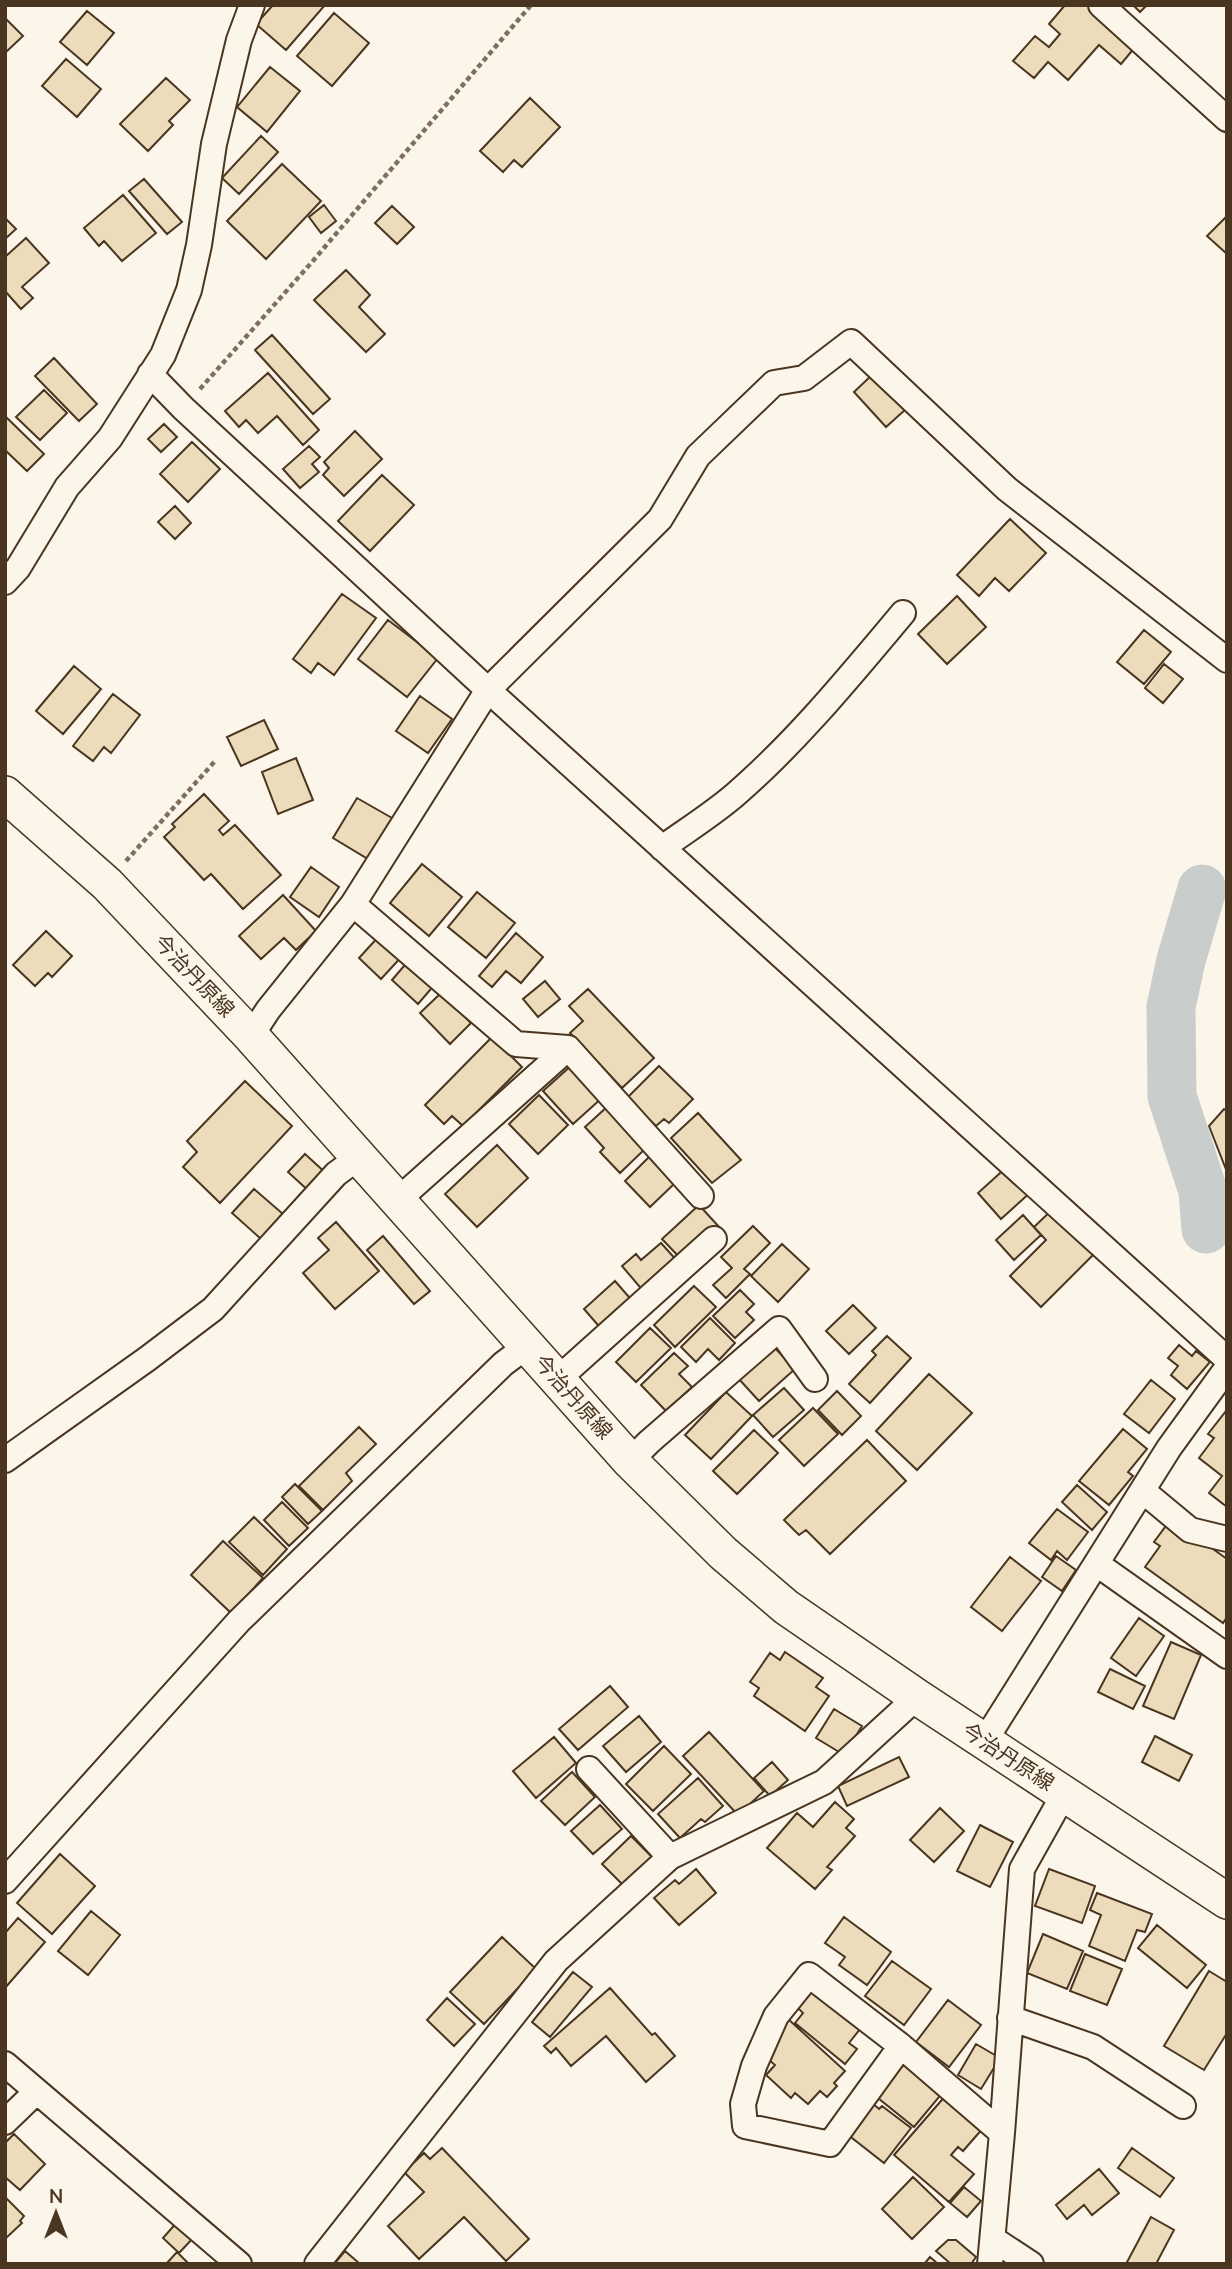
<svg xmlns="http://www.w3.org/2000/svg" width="1232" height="2269" font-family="'Nunito Sans','Noto Sans JP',sans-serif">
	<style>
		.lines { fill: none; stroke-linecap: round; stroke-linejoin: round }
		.river { stroke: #c9cecd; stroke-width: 49 }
		.building { fill: #ecdcbc; stroke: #4a3520; stroke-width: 2 }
		.street-casing { stroke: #4a3520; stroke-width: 28 }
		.secondary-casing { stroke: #4a3520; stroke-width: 38 }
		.path { stroke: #7f6f5c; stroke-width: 4.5; stroke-dasharray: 5 3.5; stroke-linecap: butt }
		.street { stroke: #fbf6e9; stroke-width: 24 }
		.secondary { stroke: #fbf6e9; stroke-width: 35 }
		.labels { text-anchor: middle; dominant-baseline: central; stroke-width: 5; stroke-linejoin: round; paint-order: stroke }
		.street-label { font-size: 21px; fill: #4a3520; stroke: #fbf6e9 }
	</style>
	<rect width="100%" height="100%" fill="#fbf6e9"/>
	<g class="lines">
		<!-- river -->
		<path class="river" d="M 1202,889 L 1181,960 L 1171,1007 L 1172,1096 L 1203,1191 L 1206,1229"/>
	</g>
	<!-- building -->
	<path class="building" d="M 273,5 L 325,5 L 286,50 L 256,24 Z
		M 1065,5 L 1089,5 L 1136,46 L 1121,64 L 1099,45 L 1068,80 L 1048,62 L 1034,78 L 1013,61 L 1035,36 L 1049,47 L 1060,34 L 1049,24 Z
		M 1133,5 L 1147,5 L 1140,12 Z
		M 87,11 L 114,33 L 87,65 L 60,42 Z
		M 334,13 L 369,43 L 332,86 L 297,56 Z
		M 5,18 L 23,36 L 5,53 Z
		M 66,59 L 101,89 L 77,117 L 42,86 Z
		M 270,67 L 300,91 L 267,132 L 237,107 Z
		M 166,78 L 190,100 L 169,121 L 173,125 L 148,151 L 120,124 Z
		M 530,98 L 560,127 L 522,167 L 514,160 L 503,172 L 480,151 Z
		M 261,136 L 278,152 L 239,194 L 222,178 Z
		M 282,164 L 321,201 L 266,259 L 227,221 Z
		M 144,179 L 182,222 L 167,234 L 129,191 Z
		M 123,195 L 156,233 L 122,261 L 104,241 L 99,246 L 84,228 Z
		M 324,205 L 336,221 L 321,233 L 309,217 Z
		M 392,206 L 414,227 L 397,244 L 375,223 Z
		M 1227,216 L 1227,254 L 1207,236 Z
		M 5,218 L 16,229 L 5,239 Z
		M 26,238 L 49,263 L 22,287 L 33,298 L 21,309 L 5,291 L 5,257 Z
		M 346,270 L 370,295 L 359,307 L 385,334 L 366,352 L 314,300 Z
		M 272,335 L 330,399 L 313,414 L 255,350 Z
		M 54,358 L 97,404 L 79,421 L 35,376 Z
		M 268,373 L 319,430 L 303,445 L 277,416 L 258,433 L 246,420 L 239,427 L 225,411 Z
		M 874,373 L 906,409 L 886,427 L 854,392 Z
		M 44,390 L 67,413 L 40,440 L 16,417 Z
		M 5,416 L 44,454 L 27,471 L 5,450 Z
		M 164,424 L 177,437 L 161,452 L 148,439 Z
		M 355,431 L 382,459 L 344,496 L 323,475 L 329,468 L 324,462 Z
		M 192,442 L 220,469 L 188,502 L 160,474 Z
		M 309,446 L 320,457 L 312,464 L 319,472 L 300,488 L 283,469 Z
		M 382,475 L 414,505 L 370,551 L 338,521 Z
		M 175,506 L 191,523 L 175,539 L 158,522 Z
		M 1010,519 L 1046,553 L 1009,591 L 995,578 L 979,596 L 957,575 Z
		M 342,594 L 376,618 L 334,675 L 318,663 L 311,673 L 293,659 Z
		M 957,596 L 986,627 L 947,664 L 918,634 Z
		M 388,620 L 438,658 L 407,697 L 358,659 Z
		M 1144,630 L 1171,652 L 1144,684 L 1117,662 Z
		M 1164,664 L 1183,679 L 1163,703 L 1145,688 Z
		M 74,666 L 101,689 L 63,734 L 36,711 Z
		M 113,694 L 140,715 L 111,753 L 104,747 L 93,761 L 73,746 Z
		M 420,696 L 452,719 L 428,753 L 396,731 Z
		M 264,720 L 278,749 L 241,766 L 227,737 Z
		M 296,758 L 313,800 L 278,814 L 262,772 Z
		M 204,794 L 229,821 L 219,830 L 223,835 L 235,825 L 281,875 L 243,909 L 211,874 L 204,880 L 164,837 L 175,827 L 172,824 Z
		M 357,798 L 392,818 L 368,859 L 333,838 Z
		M 422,864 L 462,897 L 429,936 L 390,903 Z
		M 311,867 L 339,887 L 319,917 L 290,897 Z
		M 477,892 L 515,923 L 486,958 L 448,927 Z
		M 283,895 L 316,931 L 296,950 L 284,938 L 261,959 L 239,936 Z
		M 46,931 L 72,956 L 52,977 L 48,973 L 35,986 L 13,965 Z
		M 516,933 L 543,957 L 521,983 L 506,971 L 492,987 L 479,976 Z
		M 381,934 L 404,954 L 381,979 L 359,958 Z
		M 410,959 L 436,983 L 418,1004 L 392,980 Z
		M 545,981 L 560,999 L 538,1017 L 523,999 Z
		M 588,989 L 654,1058 L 622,1088 L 570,1033 L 583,1021 L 569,1006 Z
		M 441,993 L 471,1023 L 450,1044 L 420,1013 Z
		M 492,1037 L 522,1067 L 463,1126 L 452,1116 L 444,1124 L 425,1105 Z
		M 573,1064 L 603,1097 L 573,1124 L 543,1091 Z
		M 659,1066 L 693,1099 L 669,1123 L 664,1119 L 656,1126 L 627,1098 Z
		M 245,1081 L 292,1126 L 220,1203 L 183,1167 L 197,1152 L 187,1141 Z
		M 539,1095 L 568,1125 L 538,1154 L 509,1124 Z
		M 608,1106 L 647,1147 L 620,1173 L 600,1152 L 604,1148 L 585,1127 Z
		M 1224,1109 L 1227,1111 L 1227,1172 L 1209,1126 Z
		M 698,1113 L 741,1160 L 712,1183 L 671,1138 Z
		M 497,1145 L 528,1178 L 477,1227 L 445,1194 Z
		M 305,1154 L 328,1175 L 311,1193 L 288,1172 Z
		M 649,1157 L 674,1184 L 650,1207 L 625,1181 Z
		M 1009,1165 L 1032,1191 L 1001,1219 L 978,1193 Z
		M 254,1189 L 283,1214 L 261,1239 L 232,1213 Z
		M 699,1205 L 720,1228 L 683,1261 L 662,1239 Z
		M 1055,1207 L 1098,1250 L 1041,1307 L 1010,1276 L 1046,1240 L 1034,1227 Z
		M 1023,1215 L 1041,1235 L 1014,1260 L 996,1240 Z
		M 336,1222 L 379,1271 L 335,1309 L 303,1273 L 329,1250 L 318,1238 Z
		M 753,1226 L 770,1243 L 744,1269 L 750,1274 L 726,1298 L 713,1285 L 732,1268 L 721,1257 Z
		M 383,1236 L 430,1291 L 414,1304 L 367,1250 Z
		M 661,1243 L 679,1263 L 645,1293 L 622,1266 L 636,1254 L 641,1260 Z
		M 782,1244 L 809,1269 L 778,1302 L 751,1276 Z
		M 615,1281 L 635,1304 L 604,1332 L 584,1309 Z
		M 694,1286 L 716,1307 L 675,1347 L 654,1325 Z
		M 740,1290 L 754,1304 L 746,1312 L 754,1320 L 735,1338 L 713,1316 Z
		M 853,1305 L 876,1328 L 849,1354 L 826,1331 Z
		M 710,1318 L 735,1343 L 719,1360 L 708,1349 L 696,1362 L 681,1347 Z
		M 650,1328 L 671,1348 L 636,1382 L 616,1362 Z
		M 887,1336 L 911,1358 L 870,1403 L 849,1384 L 876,1355 L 872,1351 Z
		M 1179,1345 L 1192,1356 L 1196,1351 L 1210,1362 L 1187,1389 L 1171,1375 L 1178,1366 L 1168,1358 Z
		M 773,1346 L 795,1369 L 759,1401 L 738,1378 Z
		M 674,1353 L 688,1366 L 679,1374 L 692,1387 L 666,1411 L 641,1385 Z
		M 929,1374 L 972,1413 L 917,1470 L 876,1431 Z
		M 1151,1380 L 1175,1399 L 1149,1433 L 1124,1414 Z
		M 784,1388 L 804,1410 L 773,1437 L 753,1415 Z
		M 837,1391 L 861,1416 L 842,1435 L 818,1410 Z
		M 726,1392 L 752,1416 L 711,1459 L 685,1435 Z
		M 813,1408 L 838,1434 L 804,1466 L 779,1440 Z
		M 1226,1411 L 1227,1411 L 1227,1507 L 1209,1493 L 1222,1476 L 1199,1458 L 1214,1438 L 1208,1434 Z
		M 359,1427 L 376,1444 L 346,1473 L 352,1481 L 323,1510 L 299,1486 Z
		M 1123,1429 L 1147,1449 L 1128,1472 L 1133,1476 L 1109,1505 L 1079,1481 Z
		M 754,1430 L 778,1453 L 737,1494 L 713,1471 Z
		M 867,1440 L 906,1481 L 830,1554 L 806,1530 L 799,1535 L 784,1520 Z
		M 295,1484 L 322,1511 L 308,1524 L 282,1497 Z
		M 1077,1485 L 1107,1512 L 1092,1530 L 1062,1502 Z
		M 282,1502 L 308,1528 L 289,1546 L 264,1520 Z
		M 1057,1509 L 1088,1532 L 1067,1560 L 1057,1551 L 1051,1560 L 1029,1543 Z
		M 254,1517 L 287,1549 L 263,1575 L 229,1542 Z
		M 1171,1519 L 1227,1559 L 1227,1617 L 1223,1623 L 1145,1567 L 1160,1546 L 1154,1542 Z
		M 223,1541 L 263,1578 L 231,1613 L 191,1575 Z
		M 1056,1556 L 1076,1570 L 1062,1591 L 1042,1577 Z
		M 1010,1557 L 1041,1581 L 1002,1631 L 971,1607 Z
		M 1139,1618 L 1164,1636 L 1136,1676 L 1111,1658 Z
		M 1171,1642 L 1201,1655 L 1174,1719 L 1143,1706 Z
		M 785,1652 L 823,1678 L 816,1687 L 829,1696 L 805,1731 L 754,1696 L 759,1688 L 750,1682 L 770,1653 L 780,1660 Z
		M 1110,1669 L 1145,1686 L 1133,1709 L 1098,1692 Z
		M 610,1686 L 628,1707 L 578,1750 L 559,1729 Z
		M 834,1709 L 862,1726 L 844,1755 L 816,1738 Z
		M 639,1716 L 661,1742 L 626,1772 L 603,1746 Z
		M 709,1732 L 764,1791 L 738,1815 L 683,1756 Z
		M 1155,1736 L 1192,1755 L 1179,1781 L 1142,1762 Z
		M 554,1737 L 576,1763 L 536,1798 L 513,1771 Z
		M 664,1746 L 691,1774 L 653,1811 L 626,1784 Z
		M 899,1757 L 909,1777 L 847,1806 L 838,1786 Z
		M 772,1762 L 788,1780 L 770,1796 L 754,1778 Z
		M 572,1772 L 595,1797 L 565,1825 L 541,1801 Z
		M 698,1778 L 723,1806 L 705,1822 L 701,1819 L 680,1838 L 658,1814 Z
		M 835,1802 L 854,1819 L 846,1828 L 855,1836 L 827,1867 L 832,1870 L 815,1889 L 767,1848 L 797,1813 L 813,1827 Z
		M 600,1805 L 622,1829 L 593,1854 L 571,1831 Z
		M 940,1808 L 964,1831 L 934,1862 L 910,1840 Z
		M 980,1825 L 1013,1842 L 990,1887 L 957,1871 Z
		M 631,1836 L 653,1858 L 625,1887 L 602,1864 Z
		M 60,1854 L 95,1886 L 52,1934 L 17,1903 Z
		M 696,1869 L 716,1893 L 679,1925 L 654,1898 L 675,1880 L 679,1884 Z
		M 1049,1869 L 1095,1886 L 1082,1923 L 1035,1906 Z
		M 1097,1893 L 1152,1914 L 1145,1932 L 1137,1930 L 1125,1961 L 1089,1946 L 1101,1915 L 1090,1910 Z
		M 91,1911 L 120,1935 L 88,1975 L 58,1951 Z
		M 844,1917 L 891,1952 L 867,1985 L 839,1965 L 845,1957 L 825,1943 Z
		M 18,1918 L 45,1942 L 5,1988 L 5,1933 Z
		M 1157,1925 L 1206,1965 L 1187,1988 L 1138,1948 Z
		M 1043,1934 L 1083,1951 L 1067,1989 L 1027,1973 Z
		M 502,1937 L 536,1969 L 484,2024 L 450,1992 Z
		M 1085,1954 L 1122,1969 L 1107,2005 L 1070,1991 Z
		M 892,1961 L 931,1989 L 904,2025 L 865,1996 Z
		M 1209,1971 L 1227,1982 L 1227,2033 L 1204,2070 L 1164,2046 Z
		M 573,1972 L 592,1987 L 550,2037 L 532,2022 Z
		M 813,1982 L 864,2024 L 849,2043 L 857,2049 L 845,2064 L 795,2023 L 803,2013 L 794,2004 Z
		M 610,1988 L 652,2035 L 655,2033 L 675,2056 L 646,2082 L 606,2036 L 571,2066 L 556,2048 L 551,2053 L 544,2046 Z
		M 447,1998 L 475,2024 L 454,2046 L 427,2020 Z
		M 948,2000 L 981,2025 L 949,2067 L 916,2042 Z
		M 787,2018 L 845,2071 L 834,2083 L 837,2086 L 827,2097 L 820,2091 L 808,2104 L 795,2093 L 791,2098 L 766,2075 L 775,2065 L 762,2054 Z
		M 976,2044 L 1000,2058 L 981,2089 L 958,2075 Z
		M 906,2061 L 944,2091 L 914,2127 L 873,2094 L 891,2080 Z
		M 947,2094 L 984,2127 L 963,2151 L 958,2147 L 951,2155 L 974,2174 L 949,2202 L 894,2155 Z
		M 871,2102 L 879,2109 L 882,2106 L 911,2128 L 884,2163 L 847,2134 Z
		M 14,2134 L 45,2164 L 20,2190 L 5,2177 L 5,2143 Z
		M 442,2148 L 529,2239 L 506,2261 L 464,2217 L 419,2259 L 388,2226 L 424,2192 L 404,2172 L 424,2153 L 430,2159 Z
		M 1132,2148 L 1174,2178 L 1160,2197 L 1118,2168 Z
		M 1099,2169 L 1119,2193 L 1092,2215 L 1084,2205 L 1067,2219 L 1056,2205 Z
		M 913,2177 L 944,2207 L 912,2239 L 882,2209 Z
		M 964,2187 L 981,2201 L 967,2217 L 950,2203 Z
		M 5,2197 L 24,2216 L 20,2221 L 22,2223 L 5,2239 Z
		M 1151,2217 L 1174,2230 L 1156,2264 L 1126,2264 Z
		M 179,2220 L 195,2236 L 179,2253 L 163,2238 Z
		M 948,2240 L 956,2240 L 976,2257 L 971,2264 L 951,2264 L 936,2251 Z
		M 345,2251 L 360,2264 L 334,2264 Z
		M 177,2252 L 189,2264 L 166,2264 Z
		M 930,2257 L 938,2264 L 924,2264 Z"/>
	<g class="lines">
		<defs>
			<path id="street" d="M 1101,5 L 1227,119
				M 150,374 L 183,408 L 488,690 L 1227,1359
				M 5,582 L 18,568 L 67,487 L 110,438 L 163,355 L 189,290 L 199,245 L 214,144 L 239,40 L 252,5
				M 662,848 C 687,830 713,814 736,794 C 798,740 850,676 903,613
				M 353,904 L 516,1044 L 568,1048 L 701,1196
				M 251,1036 L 268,1010 L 353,904 L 488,690 L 660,519 L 698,456 L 774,383 L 804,378 L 851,342 L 1007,489 L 1227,660
				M 398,1200 L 568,1048
				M 558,1379 L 714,1239
				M 5,1460 L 147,1359 L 213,1309 L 336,1174 L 359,1157
				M 630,1461 L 649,1442 L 779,1329 L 815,1379
				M 1143,1491 L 1190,1530 L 1227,1539
				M 1097,1564 L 1227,1656
				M 984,1742 L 1169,1448 L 1227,1368
				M 589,1769 L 670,1857
				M 5,1881 L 239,1621 L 503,1364 L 527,1346
				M 1010,2018 L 1093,2047 L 1183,2106
				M 901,2046 L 830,2144 L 745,2126 L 743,2104 L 754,2066 L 776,2016 L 809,1975 L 901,2046 L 1002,2133
				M 5,2064 L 239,2264
				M 5,2122 L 36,2092
				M 993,2239 L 1031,2264
				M 317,2264 L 556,1961 L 670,1857 L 824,1782 L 917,1697
				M 990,2264 L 1002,2133 L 1022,1869 L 1064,1794"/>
			<path id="secondary" d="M 5,794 L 107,884 L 251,1036 L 630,1461 L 723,1553 L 786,1607 L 917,1697 L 1227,1901"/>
		</defs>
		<!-- street casing -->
		<use href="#street" class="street-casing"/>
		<!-- secondary casing -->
		<use href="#secondary" class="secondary-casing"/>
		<!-- path -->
		<path class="path" d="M 200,389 L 312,262 L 531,5
			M 126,861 L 216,760"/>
		<!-- street -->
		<use href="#street" class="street"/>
		<!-- secondary -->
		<use href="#secondary" class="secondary"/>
	</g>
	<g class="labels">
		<!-- street labels -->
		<g class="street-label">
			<text transform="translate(194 976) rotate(46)">今治丹原線</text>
			<text transform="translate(573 1397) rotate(48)">今治丹原線</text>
			<text transform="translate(1008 1757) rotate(33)">今治丹原線</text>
		</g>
	</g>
	<!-- border -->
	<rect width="1232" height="2269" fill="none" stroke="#4a3520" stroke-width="14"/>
	<!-- north arrow -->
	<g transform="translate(56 2213)" stroke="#fbf6e9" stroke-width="5" paint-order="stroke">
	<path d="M0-5L12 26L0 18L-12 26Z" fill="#4a3520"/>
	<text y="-10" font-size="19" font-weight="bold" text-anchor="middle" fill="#4a3520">N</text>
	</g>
</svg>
